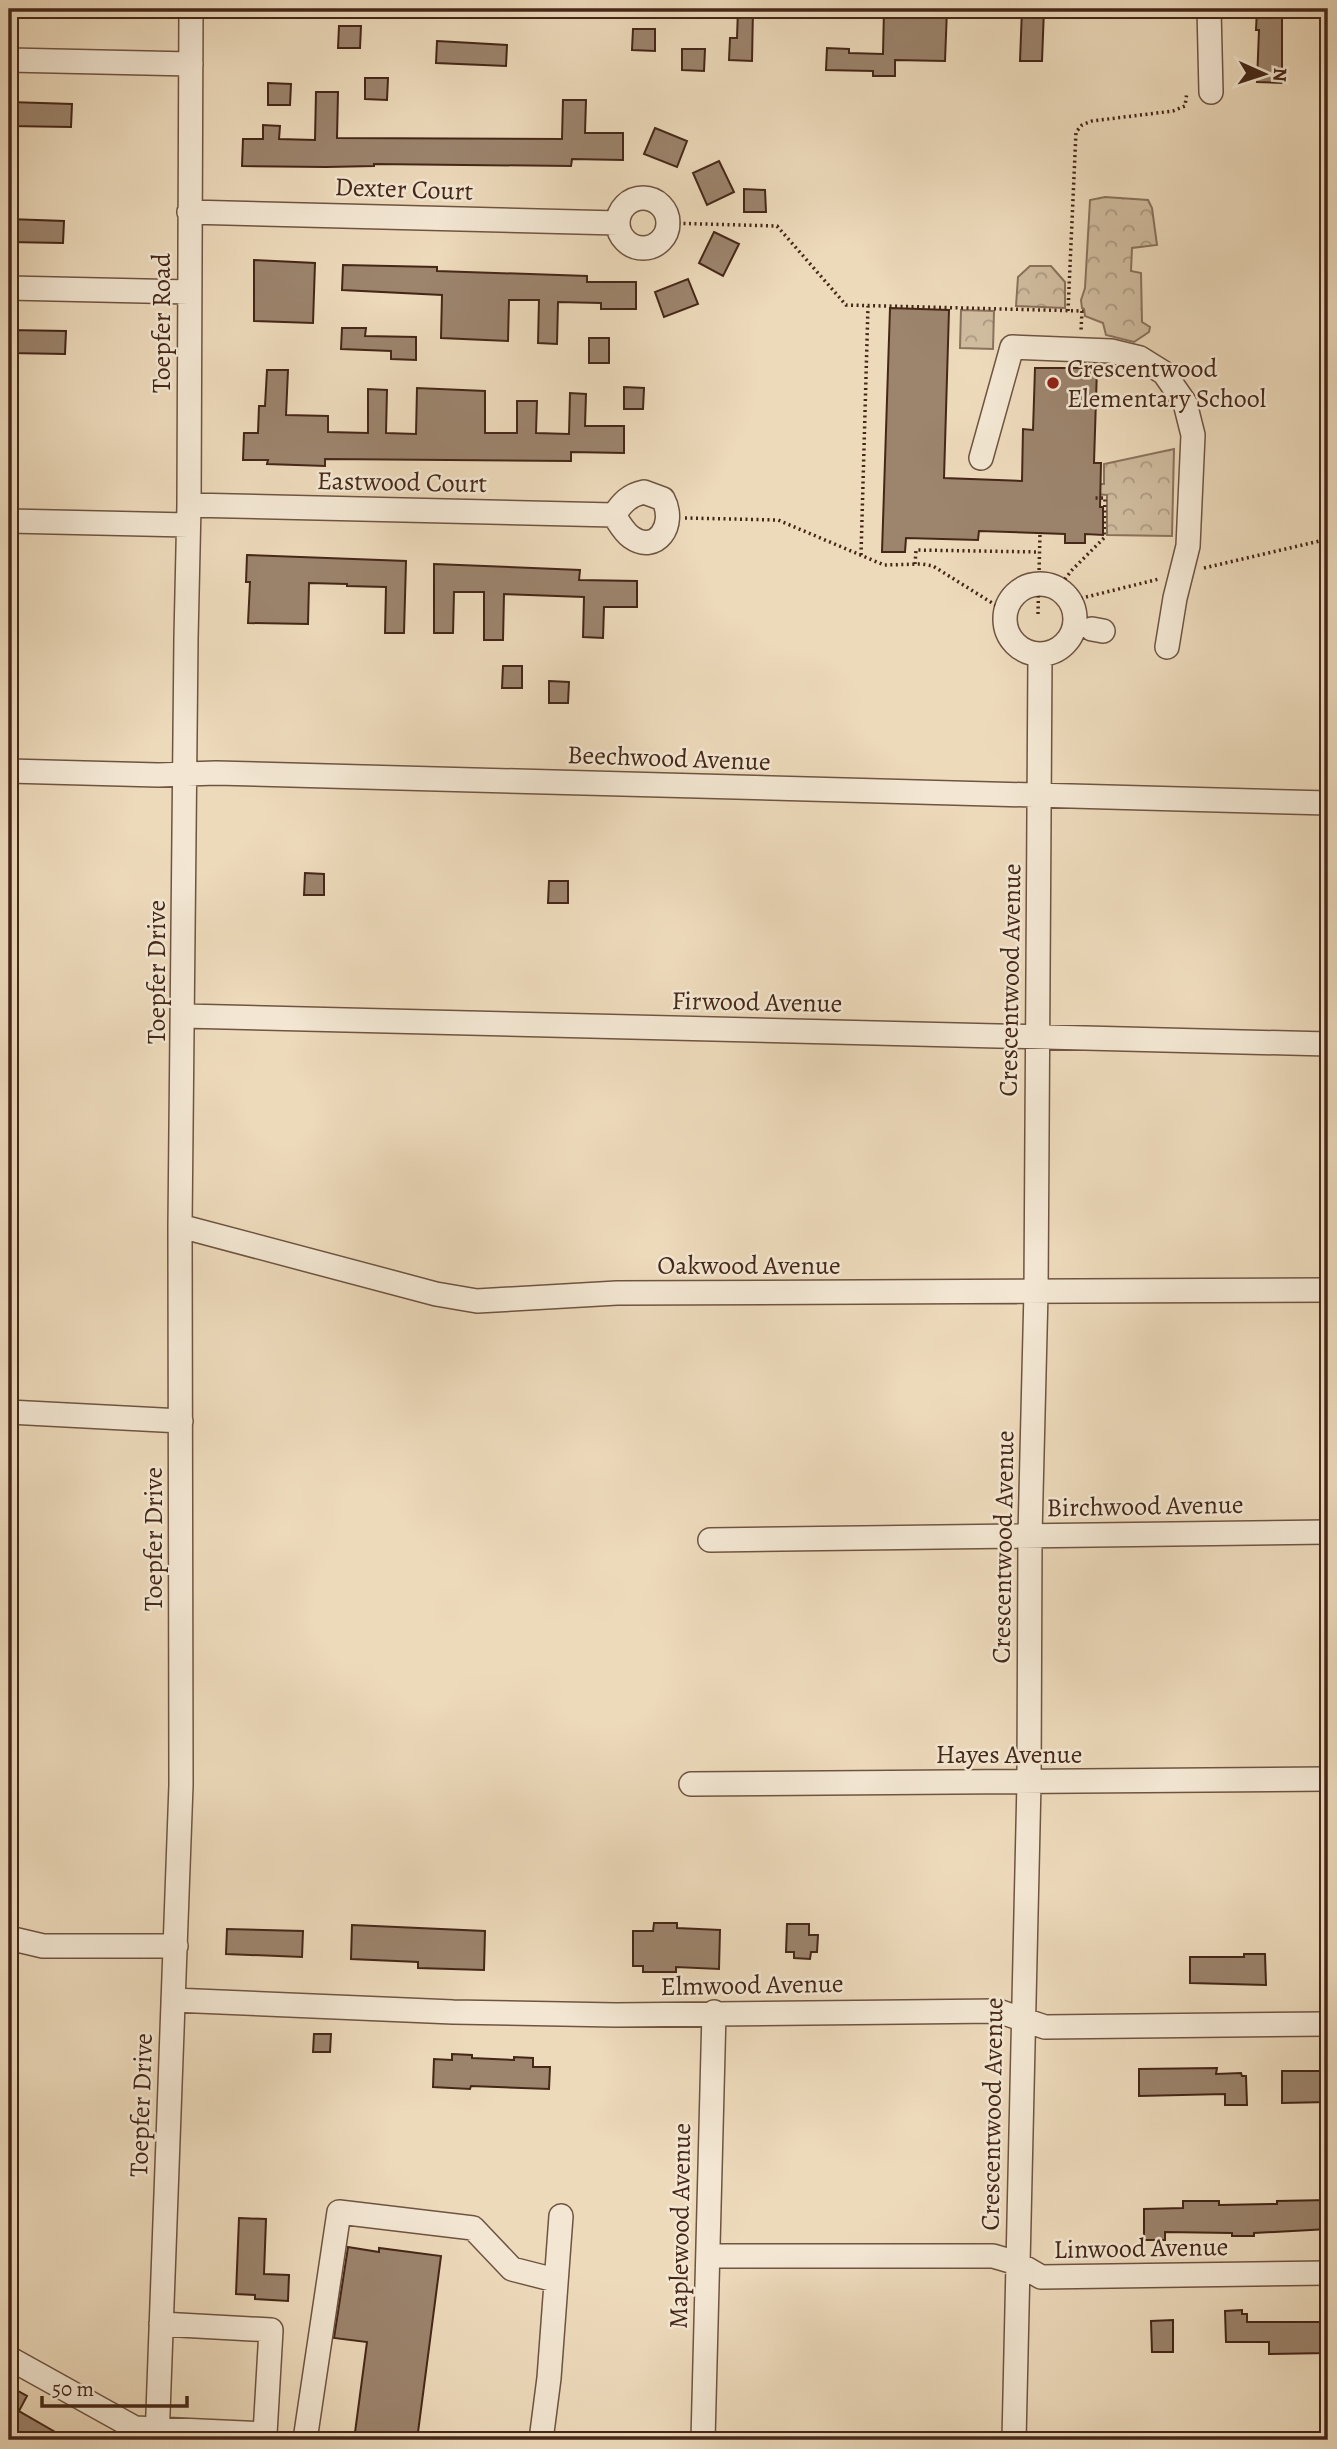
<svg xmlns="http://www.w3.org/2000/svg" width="1337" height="2449" font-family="Alegreya,serif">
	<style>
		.forest { fill: url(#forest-crowns); stroke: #8a725c; stroke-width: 2 }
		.building { fill: #9c846d; stroke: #452718; stroke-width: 2 }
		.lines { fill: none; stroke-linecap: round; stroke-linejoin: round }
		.minor-casing { stroke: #6f5441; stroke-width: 26 }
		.path { stroke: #452718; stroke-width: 3.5; stroke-dasharray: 2 3.5; stroke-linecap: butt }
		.minor { stroke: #f3e7d3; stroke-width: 23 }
		.poi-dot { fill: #8f2418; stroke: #f3e7d3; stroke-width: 2.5 }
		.labels { text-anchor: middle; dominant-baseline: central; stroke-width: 5; stroke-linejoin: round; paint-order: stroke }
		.street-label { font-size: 26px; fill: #452718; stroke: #f3e7d3 }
		.poi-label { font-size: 26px; fill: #452718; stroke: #f3e7d3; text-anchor: start }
	</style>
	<defs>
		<pattern id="forest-crowns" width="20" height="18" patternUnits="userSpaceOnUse" patternTransform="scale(1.75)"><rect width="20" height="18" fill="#d0bc9f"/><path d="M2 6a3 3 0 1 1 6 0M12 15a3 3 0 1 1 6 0" fill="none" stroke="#ab9981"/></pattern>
	</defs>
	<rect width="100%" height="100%" fill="#eddabb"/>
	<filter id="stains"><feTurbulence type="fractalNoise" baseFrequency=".00286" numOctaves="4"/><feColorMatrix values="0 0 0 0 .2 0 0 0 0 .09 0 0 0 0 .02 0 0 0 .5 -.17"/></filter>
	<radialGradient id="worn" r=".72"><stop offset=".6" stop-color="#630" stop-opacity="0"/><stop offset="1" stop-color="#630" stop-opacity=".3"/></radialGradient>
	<!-- forest -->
	<path class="forest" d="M 1105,197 L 1148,200 L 1152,208 L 1157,245 L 1132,248 L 1131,271 L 1141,273 L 1142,322 L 1150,327 L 1149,332 L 1134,342 L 1106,335 L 1103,323 L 1085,316 L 1084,309 L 1082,308 L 1081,300 L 1085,288 L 1090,200 Z
		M 1030,266 L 1051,266 L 1065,282 L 1065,308 L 1016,306 L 1018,277 Z
		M 961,310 L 994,311 L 993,349 L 960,348 Z
		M 1174,449 L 1172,536 L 1107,535 L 1107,495 L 1096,494 L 1097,484 L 1104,484 L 1104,464 Z"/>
	<!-- building -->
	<path class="building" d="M 738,9 L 753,9 L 752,61 L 729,60 L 730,38 L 737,38 Z
		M 884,9 L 947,9 L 945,61 L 895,60 L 895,76 L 873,76 L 873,71 L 826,70 L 827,48 L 849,49 L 849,53 L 883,54 Z
		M 1022,9 L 1044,9 L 1042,61 L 1020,61 Z
		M 1257,9 L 1282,9 L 1282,83 L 1257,82 L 1259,30 L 1256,30 Z
		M 339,26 L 361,26 L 360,48 L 338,48 Z
		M 633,29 L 655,29 L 655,51 L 632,50 Z
		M 437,41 L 507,45 L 506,66 L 436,63 Z
		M 682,49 L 705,49 L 704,71 L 682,70 Z
		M 365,78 L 388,78 L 387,100 L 365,99 Z
		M 268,83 L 291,84 L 290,105 L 268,105 Z
		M 316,92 L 338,92 L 337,138 L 562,139 L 563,100 L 586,100 L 585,133 L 623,133 L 623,160 L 572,159 L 571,166 L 374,164 L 374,166 L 326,167 L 242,166 L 243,139 L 263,139 L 263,125 L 280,126 L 279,139 L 315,140 Z
		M 10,102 L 72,104 L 71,127 L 9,126 Z
		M 655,128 L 687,141 L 677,167 L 644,154 Z
		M 719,161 L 734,192 L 707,205 L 693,173 Z
		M 744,189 L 765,190 L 766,212 L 744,212 Z
		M 9,219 L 64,221 L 63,243 L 9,242 Z
		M 714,232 L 739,244 L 723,276 L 699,263 Z
		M 254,260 L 315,263 L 313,323 L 254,321 Z
		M 343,265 L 437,267 L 437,271 L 587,276 L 587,282 L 636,282 L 636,309 L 601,309 L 601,303 L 558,302 L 557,344 L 538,343 L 539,300 L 509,300 L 508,341 L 441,338 L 442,295 L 342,290 Z
		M 688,279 L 698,304 L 664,317 L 655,292 Z
		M 890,308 L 949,310 L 944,478 L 1022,481 L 1023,429 L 1033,430 L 1035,368 L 1097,368 L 1094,463 L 1101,463 L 1100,507 L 1103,507 L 1103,535 L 1085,534 L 1085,543 L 1065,543 L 1065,534 L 979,531 L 978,540 L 906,538 L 905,552 L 882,552 Z
		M 342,328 L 366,328 L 365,336 L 416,337 L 416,360 L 391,359 L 391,351 L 341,349 Z
		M 9,330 L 66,331 L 65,354 L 9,353 Z
		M 589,338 L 609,338 L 609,363 L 589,363 Z
		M 267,370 L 288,370 L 286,415 L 328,416 L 328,432 L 368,433 L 368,389 L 387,390 L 386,433 L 416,434 L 417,388 L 485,391 L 485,433 L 517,433 L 517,401 L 537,401 L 536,433 L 569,434 L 570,393 L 586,394 L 585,426 L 624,426 L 624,453 L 571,452 L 571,461 L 325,459 L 325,466 L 267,464 L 268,460 L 243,460 L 244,433 L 258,433 L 259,406 L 265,406 Z
		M 624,387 L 644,388 L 643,409 L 624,409 Z
		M 247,555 L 406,561 L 404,633 L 385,633 L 386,587 L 347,586 L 347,584 L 309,583 L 308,624 L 248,623 L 250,582 L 246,582 Z
		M 434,564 L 580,570 L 579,580 L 637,581 L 637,607 L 604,607 L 603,638 L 583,637 L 584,597 L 504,594 L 503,640 L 484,640 L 484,592 L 454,592 L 453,633 L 434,633 Z
		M 503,666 L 522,666 L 522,688 L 502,688 Z
		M 549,681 L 569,682 L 568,703 L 549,703 Z
		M 305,873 L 324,874 L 324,895 L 304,895 Z
		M 549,881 L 568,881 L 568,903 L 548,903 Z
		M 654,1923 L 677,1923 L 677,1928 L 720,1930 L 719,1969 L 676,1967 L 676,1972 L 643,1972 L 643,1966 L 633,1966 L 633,1931 L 653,1931 Z
		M 787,1924 L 809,1924 L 809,1935 L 818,1935 L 817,1952 L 811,1952 L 810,1959 L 794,1958 L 794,1952 L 786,1952 Z
		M 352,1925 L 485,1931 L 484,1970 L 418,1968 L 418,1962 L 351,1959 Z
		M 227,1929 L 303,1931 L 302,1957 L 226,1954 Z
		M 1244,1954 L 1265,1954 L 1266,1985 L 1190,1983 L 1190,1957 L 1244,1957 Z
		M 314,2034 L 331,2034 L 330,2052 L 313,2052 Z
		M 452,2054 L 472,2055 L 472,2058 L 514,2060 L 514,2057 L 533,2058 L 533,2067 L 550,2067 L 549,2089 L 471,2086 L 470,2089 L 433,2087 L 434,2059 L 452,2060 Z
		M 1217,2068 L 1216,2074 L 1241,2073 L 1242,2076 L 1246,2076 L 1247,2105 L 1225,2105 L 1225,2094 L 1139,2096 L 1139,2069 Z
		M 1282,2071 L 1328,2071 L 1328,2102 L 1282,2103 Z
		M 1328,2200 L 1328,2229 L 1254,2233 L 1254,2236 L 1232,2236 L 1232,2233 L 1165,2232 L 1165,2240 L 1144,2240 L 1144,2209 L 1183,2208 L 1183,2201 L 1219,2201 L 1219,2205 L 1277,2204 L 1277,2201 Z
		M 239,2218 L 266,2219 L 264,2274 L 289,2275 L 288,2301 L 255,2299 L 255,2295 L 236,2294 Z
		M 348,2247 L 379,2252 L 379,2248 L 441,2256 L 417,2440 L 354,2440 L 367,2342 L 334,2338 Z
		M 1242,2310 L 1242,2314 L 1247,2314 L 1247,2322 L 1323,2322 L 1324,2325 L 1328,2325 L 1328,2353 L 1269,2354 L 1269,2342 L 1226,2342 L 1225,2311 Z
		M 1173,2320 L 1173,2352 L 1152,2352 L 1151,2321 Z
		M 9,2386 L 27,2396 L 19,2411 L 69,2440 L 9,2440 Z"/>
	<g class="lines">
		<defs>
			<path id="minor" d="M 1209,9 L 1211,92
				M 9,60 L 191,64
				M618 223a25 25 0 1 1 50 0a25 25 0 1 1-50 0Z
				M 189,212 L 618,223
				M 9,288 L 189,292
				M 981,458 L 1012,347 L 1111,351 L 1140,358 L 1164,373 L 1185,403 L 1193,435 L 1188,546 L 1175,598 L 1167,647
				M 644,492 L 663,499 C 677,525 656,555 631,537 C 624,532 619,523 614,515 C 622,503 629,495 644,492 Z
				M 189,505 L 614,515
				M 9,521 L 188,525
				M1005 619a35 35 0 1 1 70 0a35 35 0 1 1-70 0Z
				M 1092,629 L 1103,631
				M 9,771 L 158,775 L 216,773 L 1328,803
				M 184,1016 L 1328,1044
				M 180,1226 L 436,1294 L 477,1301 L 617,1293 L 1328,1290
				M 9,1412 L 181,1421
				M 710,1540 L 1328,1532
				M 691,1784 L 1328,1779
				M 9,1938 L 43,1946 L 176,1946
				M 173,2000 L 453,2012 L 616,2015 L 998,2011 L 1045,2027 L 1328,2024
				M 708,2256 L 993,2256 L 1017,2263 L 1041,2277 L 1328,2273
				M 9,2358 L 135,2428 L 265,2434 L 271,2330 L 161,2324
				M 157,2440 L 181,1785 L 180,1226 L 186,638 L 189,505 L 191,9
				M 305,2440 L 339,2212 L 473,2228 L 512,2269 L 555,2280
				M 541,2440 L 549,2378 L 561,2216
				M 703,2440 L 714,2012
				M 1014,2440 L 1029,1782 L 1030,1535 L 1036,1292 L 1040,655"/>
		</defs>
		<!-- minor casing -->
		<use href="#minor" class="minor-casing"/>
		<!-- path -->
		<path class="path" d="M 667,223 L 777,226 L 846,305 L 1082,311 L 1081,331
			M 1068,311 L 1076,132 L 1082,125 L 1092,121 L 1173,111 L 1185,106 L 1187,92
			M 685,518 L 778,520 L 884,565 L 922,564 L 933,566 L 1005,611
			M 861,555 L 868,306
			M 915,564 L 916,550 L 1039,552
			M 1204,568 L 1328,539
			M 1058,588 L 1072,570 L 1104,538 L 1105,498 L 1094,498
			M 1070,601 L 1159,579
			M 1038,614 L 1040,533"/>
		<!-- minor -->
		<use href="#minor" class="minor"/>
	</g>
	<!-- markers -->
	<circle class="poi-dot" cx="1053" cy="383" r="7"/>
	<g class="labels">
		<!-- street labels -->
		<g class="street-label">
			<text transform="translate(404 189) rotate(2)">Dexter Court</text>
			<text transform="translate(161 323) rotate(-90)">Toepfer Road</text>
			<text transform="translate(402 482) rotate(1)">Eastwood Court</text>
			<text transform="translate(669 758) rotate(2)">Beechwood Avenue</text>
			<text transform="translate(156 972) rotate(-90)">Toepfer Drive</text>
			<text transform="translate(1010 980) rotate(-89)">Crescentwood Avenue</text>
			<text transform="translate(757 1002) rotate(1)">Firwood Avenue</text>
			<text x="749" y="1265">Oakwood Avenue</text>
			<text transform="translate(1145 1506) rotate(-1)">Birchwood Avenue</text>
			<text transform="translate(153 1539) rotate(-90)">Toepfer Drive</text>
			<text transform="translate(1003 1547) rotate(-89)">Crescentwood Avenue</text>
			<text x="1009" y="1754">Hayes Avenue</text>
			<text transform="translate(752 1985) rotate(-1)">Elmwood Avenue</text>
			<text transform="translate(141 2105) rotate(-88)">Toepfer Drive</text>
			<text transform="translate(992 2114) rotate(-89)">Crescentwood Avenue</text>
			<text transform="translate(680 2226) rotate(-89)">Maplewood Avenue</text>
			<text transform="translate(1141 2248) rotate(-1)">Linwood Avenue</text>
		</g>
		<!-- poi labels -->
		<g class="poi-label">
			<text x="1067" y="368">Crescentwood<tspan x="1067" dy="30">Elementary School</tspan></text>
		</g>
	</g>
	<!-- margin -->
	<rect width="1337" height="2449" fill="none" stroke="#eddabb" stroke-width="35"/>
	<rect x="10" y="10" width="1316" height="2428" fill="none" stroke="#452718" stroke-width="3.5"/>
	<rect x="18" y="18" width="1302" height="2414" fill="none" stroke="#452718" stroke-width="2"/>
	<!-- north arrow -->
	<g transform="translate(1264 74) rotate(93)" stroke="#f3e7d3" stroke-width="5" paint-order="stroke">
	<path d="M0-5L12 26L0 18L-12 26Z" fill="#452718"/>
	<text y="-10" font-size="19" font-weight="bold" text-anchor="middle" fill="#452718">N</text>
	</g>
	<!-- scale -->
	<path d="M42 2396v10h145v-10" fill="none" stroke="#452718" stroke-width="3.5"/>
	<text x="52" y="2396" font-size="21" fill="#452718" stroke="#f3e7d3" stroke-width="5" paint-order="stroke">50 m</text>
	<rect width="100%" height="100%" filter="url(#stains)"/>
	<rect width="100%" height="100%" fill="url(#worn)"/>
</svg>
